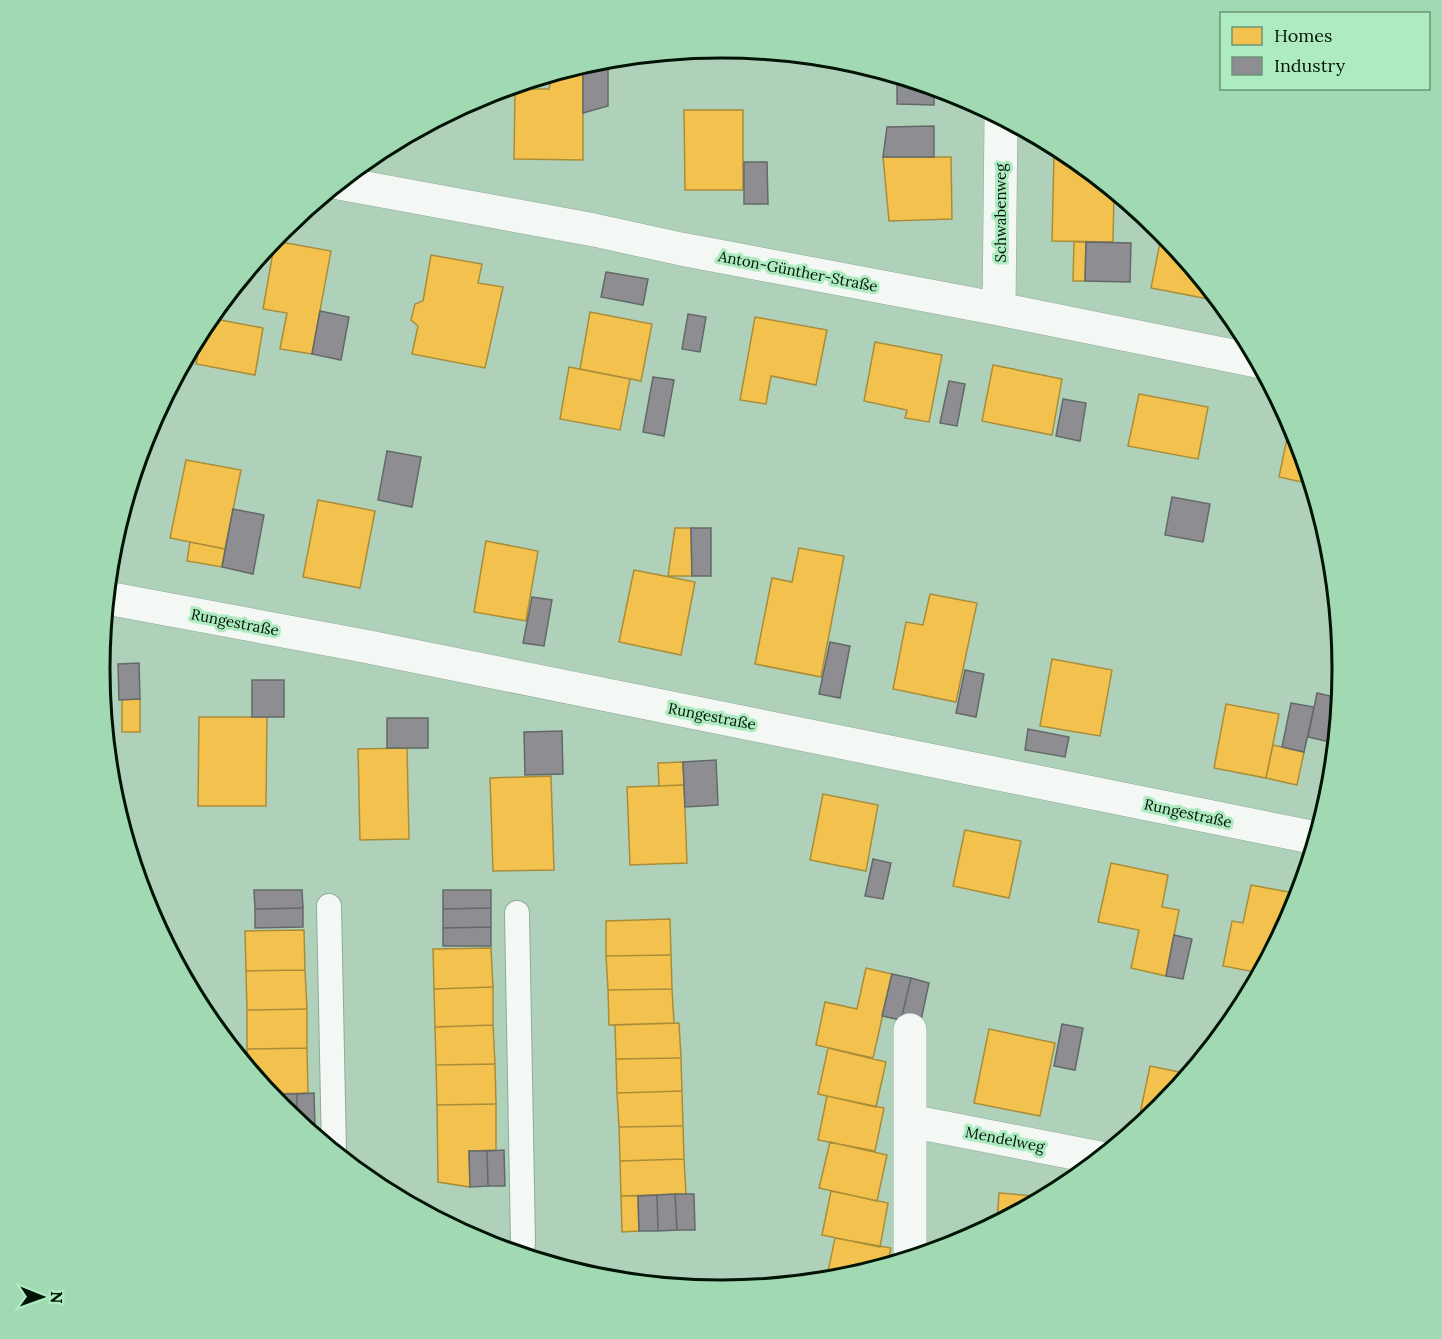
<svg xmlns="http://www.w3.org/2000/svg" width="1442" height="1339" font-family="Lora,serif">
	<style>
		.homes { fill: #f2c14e; stroke: #a98d38; stroke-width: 1.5 }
		.industry { fill: #8d8d92; stroke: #636968; stroke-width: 1.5 }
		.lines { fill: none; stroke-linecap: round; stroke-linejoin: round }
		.lane-casing { stroke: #90a998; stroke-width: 26 }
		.street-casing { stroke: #90a998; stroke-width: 34 }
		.lane { stroke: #f3f8f5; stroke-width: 24 }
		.street { stroke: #f3f8f5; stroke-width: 33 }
		.labels { text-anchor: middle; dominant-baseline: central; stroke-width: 6; stroke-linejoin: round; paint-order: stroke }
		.street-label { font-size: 15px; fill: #001406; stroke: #afebc1 }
		.rim { fill: none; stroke: #001406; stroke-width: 3 }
	</style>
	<rect width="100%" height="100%" fill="#afd1ba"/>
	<!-- homes -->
	<path class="homes" d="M 583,65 L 583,160 L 514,159 L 515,89 L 549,89 L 552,74 Z
		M 898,77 L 925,85 L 897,85 Z
		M 684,110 L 743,110 L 743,190 L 685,190 Z
		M 427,125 L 427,134 L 412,134 Z
		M 1054,154 L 1068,154 L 1114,192 L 1113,242 L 1052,241 Z
		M 883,157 L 951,157 L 952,219 L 889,221 Z
		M 1162,232 L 1219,301 L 1151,288 Z
		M 275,241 L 331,251 L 312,354 L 280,349 L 287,313 L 263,309 Z
		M 1074,242 L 1086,242 L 1085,281 L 1073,281 Z
		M 431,255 L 482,264 L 478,283 L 503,287 L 485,368 L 412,354 L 418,326 L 411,320 L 415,304 L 423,301 Z
		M 218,307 L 216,319 L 210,318 Z
		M 590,312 L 652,324 L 641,381 L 580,369 Z
		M 755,317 L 827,330 L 816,385 L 771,376 L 766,404 L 740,400 Z
		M 210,318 L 263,328 L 255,375 L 196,364 L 203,326 Z
		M 875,342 L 942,355 L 929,422 L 905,418 L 907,410 L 864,401 Z
		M 993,365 L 1062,379 L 1052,435 L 982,421 Z
		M 569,367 L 630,379 L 620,430 L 560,419 Z
		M 1139,394 L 1208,407 L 1198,459 L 1128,446 Z
		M 1290,424 L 1295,432 L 1311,484 L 1279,477 Z
		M 186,460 L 241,470 L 225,549 L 170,538 Z
		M 318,500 L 375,511 L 360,588 L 303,577 Z
		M 675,528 L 691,528 L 692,576 L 668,576 Z
		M 486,541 L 538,551 L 526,621 L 474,612 Z
		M 190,542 L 225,549 L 222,567 L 187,561 Z
		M 799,548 L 844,556 L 821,677 L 755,664 L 772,578 L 792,582 Z
		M 634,570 L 695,582 L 681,655 L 619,642 Z
		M 930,594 L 977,603 L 956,702 L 893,689 L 906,622 L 923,625 Z
		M 1052,659 L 1112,670 L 1100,736 L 1040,726 Z
		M 100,666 L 102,666 L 103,704 L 100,669 Z
		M 122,699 L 140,699 L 140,732 L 122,732 Z
		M 1226,704 L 1279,714 L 1266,778 L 1214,768 Z
		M 199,717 L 267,717 L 266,806 L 198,806 Z
		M 1273,745 L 1304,752 L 1297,785 L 1266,778 Z
		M 407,748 L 409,839 L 360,840 L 358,749 Z
		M 683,762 L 684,785 L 659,786 L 658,763 Z
		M 551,776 L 554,870 L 493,871 L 490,778 Z
		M 684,785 L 687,863 L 630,865 L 627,787 Z
		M 823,794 L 878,805 L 866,871 L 810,860 Z
		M 965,830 L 1021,841 L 1009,898 L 953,886 Z
		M 1111,863 L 1168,875 L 1162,907 L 1179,910 L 1166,976 L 1131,968 L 1139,930 L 1098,922 Z
		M 1251,885 L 1299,894 L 1295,908 L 1260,973 L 1223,966 L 1232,921 L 1243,923 Z
		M 670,919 L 671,955 L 606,956 L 606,921 Z
		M 304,930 L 305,970 L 246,971 L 245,931 Z
		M 491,948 L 493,987 L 434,989 L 433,949 Z
		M 671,955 L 672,989 L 608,990 L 606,956 Z
		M 866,968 L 892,974 L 873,1058 L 816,1045 L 825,1002 L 857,1009 Z
		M 305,970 L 307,1009 L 247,1010 L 246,971 Z
		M 493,987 L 493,1025 L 435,1027 L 434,989 Z
		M 672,989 L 674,1023 L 609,1025 L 608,990 Z
		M 307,1009 L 307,1048 L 247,1049 L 247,1010 Z
		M 679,1023 L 681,1058 L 616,1059 L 615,1025 Z
		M 493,1025 L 495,1064 L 436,1065 L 435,1027 Z
		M 989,1029 L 1055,1043 L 1040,1116 L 974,1103 Z
		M 307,1048 L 308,1093 L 269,1094 L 248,1068 L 247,1049 Z
		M 828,1048 L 886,1062 L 876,1107 L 818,1094 Z
		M 681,1058 L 682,1091 L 617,1093 L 616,1059 Z
		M 495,1064 L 496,1104 L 437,1105 L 436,1065 Z
		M 1150,1066 L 1189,1074 L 1160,1109 L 1137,1128 Z
		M 682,1091 L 683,1126 L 619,1127 L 617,1093 Z
		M 269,1094 L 278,1094 L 278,1105 Z
		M 827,1096 L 884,1108 L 875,1151 L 818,1140 Z
		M 496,1104 L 496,1150 L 469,1151 L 470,1187 L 438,1182 L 437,1105 Z
		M 683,1126 L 684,1159 L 620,1161 L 619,1127 Z
		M 830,1142 L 887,1155 L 877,1201 L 819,1188 Z
		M 684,1159 L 686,1194 L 621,1196 L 620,1161 Z
		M 831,1191 L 888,1203 L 880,1247 L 822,1235 Z
		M 999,1193 L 1047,1197 L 997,1223 Z
		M 621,1196 L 638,1196 L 639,1231 L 622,1232 Z
		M 835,1238 L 891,1248 L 887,1265 L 842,1279 L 826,1281 Z"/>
	<!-- industry -->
	<path class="industry" d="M 608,59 L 608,106 L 583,113 L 583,65 Z
		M 897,85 L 925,85 L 934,88 L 934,105 L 897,104 Z
		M 934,126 L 934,157 L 883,157 L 887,127 Z
		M 744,162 L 767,162 L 768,204 L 744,204 Z
		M 1086,242 L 1131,243 L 1130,282 L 1085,281 Z
		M 606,272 L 648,279 L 643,305 L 601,297 Z
		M 320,311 L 349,317 L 341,360 L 312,354 Z
		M 688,314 L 706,317 L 700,352 L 682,349 Z
		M 653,377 L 674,380 L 664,436 L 643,432 Z
		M 949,381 L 965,384 L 957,426 L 940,423 Z
		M 1063,399 L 1086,403 L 1080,441 L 1056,436 Z
		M 387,451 L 421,457 L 412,507 L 378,500 Z
		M 1172,497 L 1210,504 L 1203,542 L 1165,535 Z
		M 233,509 L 264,515 L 253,574 L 222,567 Z
		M 691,528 L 711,528 L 711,576 L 692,576 Z
		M 532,597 L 552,600 L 544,646 L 523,643 Z
		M 1336,604 L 1338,623 L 1333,622 Z
		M 830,642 L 850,646 L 840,698 L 819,694 Z
		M 139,663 L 140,699 L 119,700 L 118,664 Z
		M 965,670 L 984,674 L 976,717 L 956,713 Z
		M 252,680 L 284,680 L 284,717 L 252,717 Z
		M 1317,693 L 1339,698 L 1330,742 L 1308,737 Z
		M 1291,703 L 1314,707 L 1304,752 L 1282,747 Z
		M 387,718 L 428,718 L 428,748 L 387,748 Z
		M 1028,729 L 1069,737 L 1065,757 L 1025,750 Z
		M 562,731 L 563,774 L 525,775 L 524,732 Z
		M 716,760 L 718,805 L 685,807 L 683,762 Z
		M 873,859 L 891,863 L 883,899 L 865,896 Z
		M 254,890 L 302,890 L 303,908 L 255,909 Z
		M 443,890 L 491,890 L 491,908 L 443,909 Z
		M 303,908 L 303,927 L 255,928 L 255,909 Z
		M 491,908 L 491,927 L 443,928 L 443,909 Z
		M 491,927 L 491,946 L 443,946 L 443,928 Z
		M 1174,935 L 1192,939 L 1183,979 L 1166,976 Z
		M 892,974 L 911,978 L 901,1020 L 882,1016 Z
		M 911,978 L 929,983 L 920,1025 L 901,1020 Z
		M 1062,1024 L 1083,1028 L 1075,1070 L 1054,1066 Z
		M 314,1093 L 315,1129 L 306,1129 L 297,1121 L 297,1094 Z
		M 278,1094 L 297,1094 L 297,1121 L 278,1105 Z
		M 504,1150 L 505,1186 L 488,1186 L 487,1151 Z
		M 469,1151 L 487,1151 L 488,1186 L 470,1187 Z
		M 675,1194 L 694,1194 L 695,1230 L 677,1230 Z
		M 675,1194 L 677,1230 L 658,1231 L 657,1195 Z
		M 657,1195 L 658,1231 L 639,1231 L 638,1196 Z"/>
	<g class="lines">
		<defs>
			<path id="lane" d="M 329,906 L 334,1152
				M 517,913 L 523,1243 L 521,1255"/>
			<path id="street" d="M 339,183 L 594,230 L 681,249 L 999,309 L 1257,361
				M 999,309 L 1001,118
				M 107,598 L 364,646 L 1316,838
				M 910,1030 L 910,1258
				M 910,1121 L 1100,1158"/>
		</defs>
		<!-- lane casing -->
		<use href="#lane" class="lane-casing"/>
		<!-- street casing -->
		<use href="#street" class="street-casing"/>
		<!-- lane -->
		<use href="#lane" class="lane"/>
		<!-- street -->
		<use href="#street" class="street"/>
	</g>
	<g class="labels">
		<!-- street labels -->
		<g class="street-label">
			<text transform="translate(1000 213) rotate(-90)">Schwabenweg</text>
			<text transform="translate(798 271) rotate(11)">Anton-Günther-Straße</text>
			<text transform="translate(235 622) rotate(11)">Rungestraße</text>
			<text transform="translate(712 716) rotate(11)">Rungestraße</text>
			<text transform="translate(1188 813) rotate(12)">Rungestraße</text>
			<text transform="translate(1005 1139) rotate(11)">Mendelweg</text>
		</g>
	</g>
	<!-- crop -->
	<path d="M0 0H1442V1339H0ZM110 669a611 611 0 1 1 1222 0a611 611 0 1 1-1222 0Z" fill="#a1dab2" fill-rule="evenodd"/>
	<path class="rim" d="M110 669a611 611 0 1 1 1222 0a611 611 0 1 1-1222 0Z"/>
	<!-- legend -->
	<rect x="1220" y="12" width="210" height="78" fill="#afebc1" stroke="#699576" stroke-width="1.5"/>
	<rect x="1232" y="27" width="30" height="18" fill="#f2c14e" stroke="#699576" stroke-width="1.5"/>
	<text x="1274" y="42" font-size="18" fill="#001406">Homes</text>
	<rect x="1232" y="57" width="30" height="18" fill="#8d8d92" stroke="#699576" stroke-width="1.5"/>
	<text x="1274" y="72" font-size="18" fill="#001406">Industry</text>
	<!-- north arrow -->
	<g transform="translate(42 1297) rotate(91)" stroke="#afebc1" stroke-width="4.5" paint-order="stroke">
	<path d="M0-4.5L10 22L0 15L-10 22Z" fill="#001406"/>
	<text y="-9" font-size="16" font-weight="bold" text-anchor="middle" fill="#001406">N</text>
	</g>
</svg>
